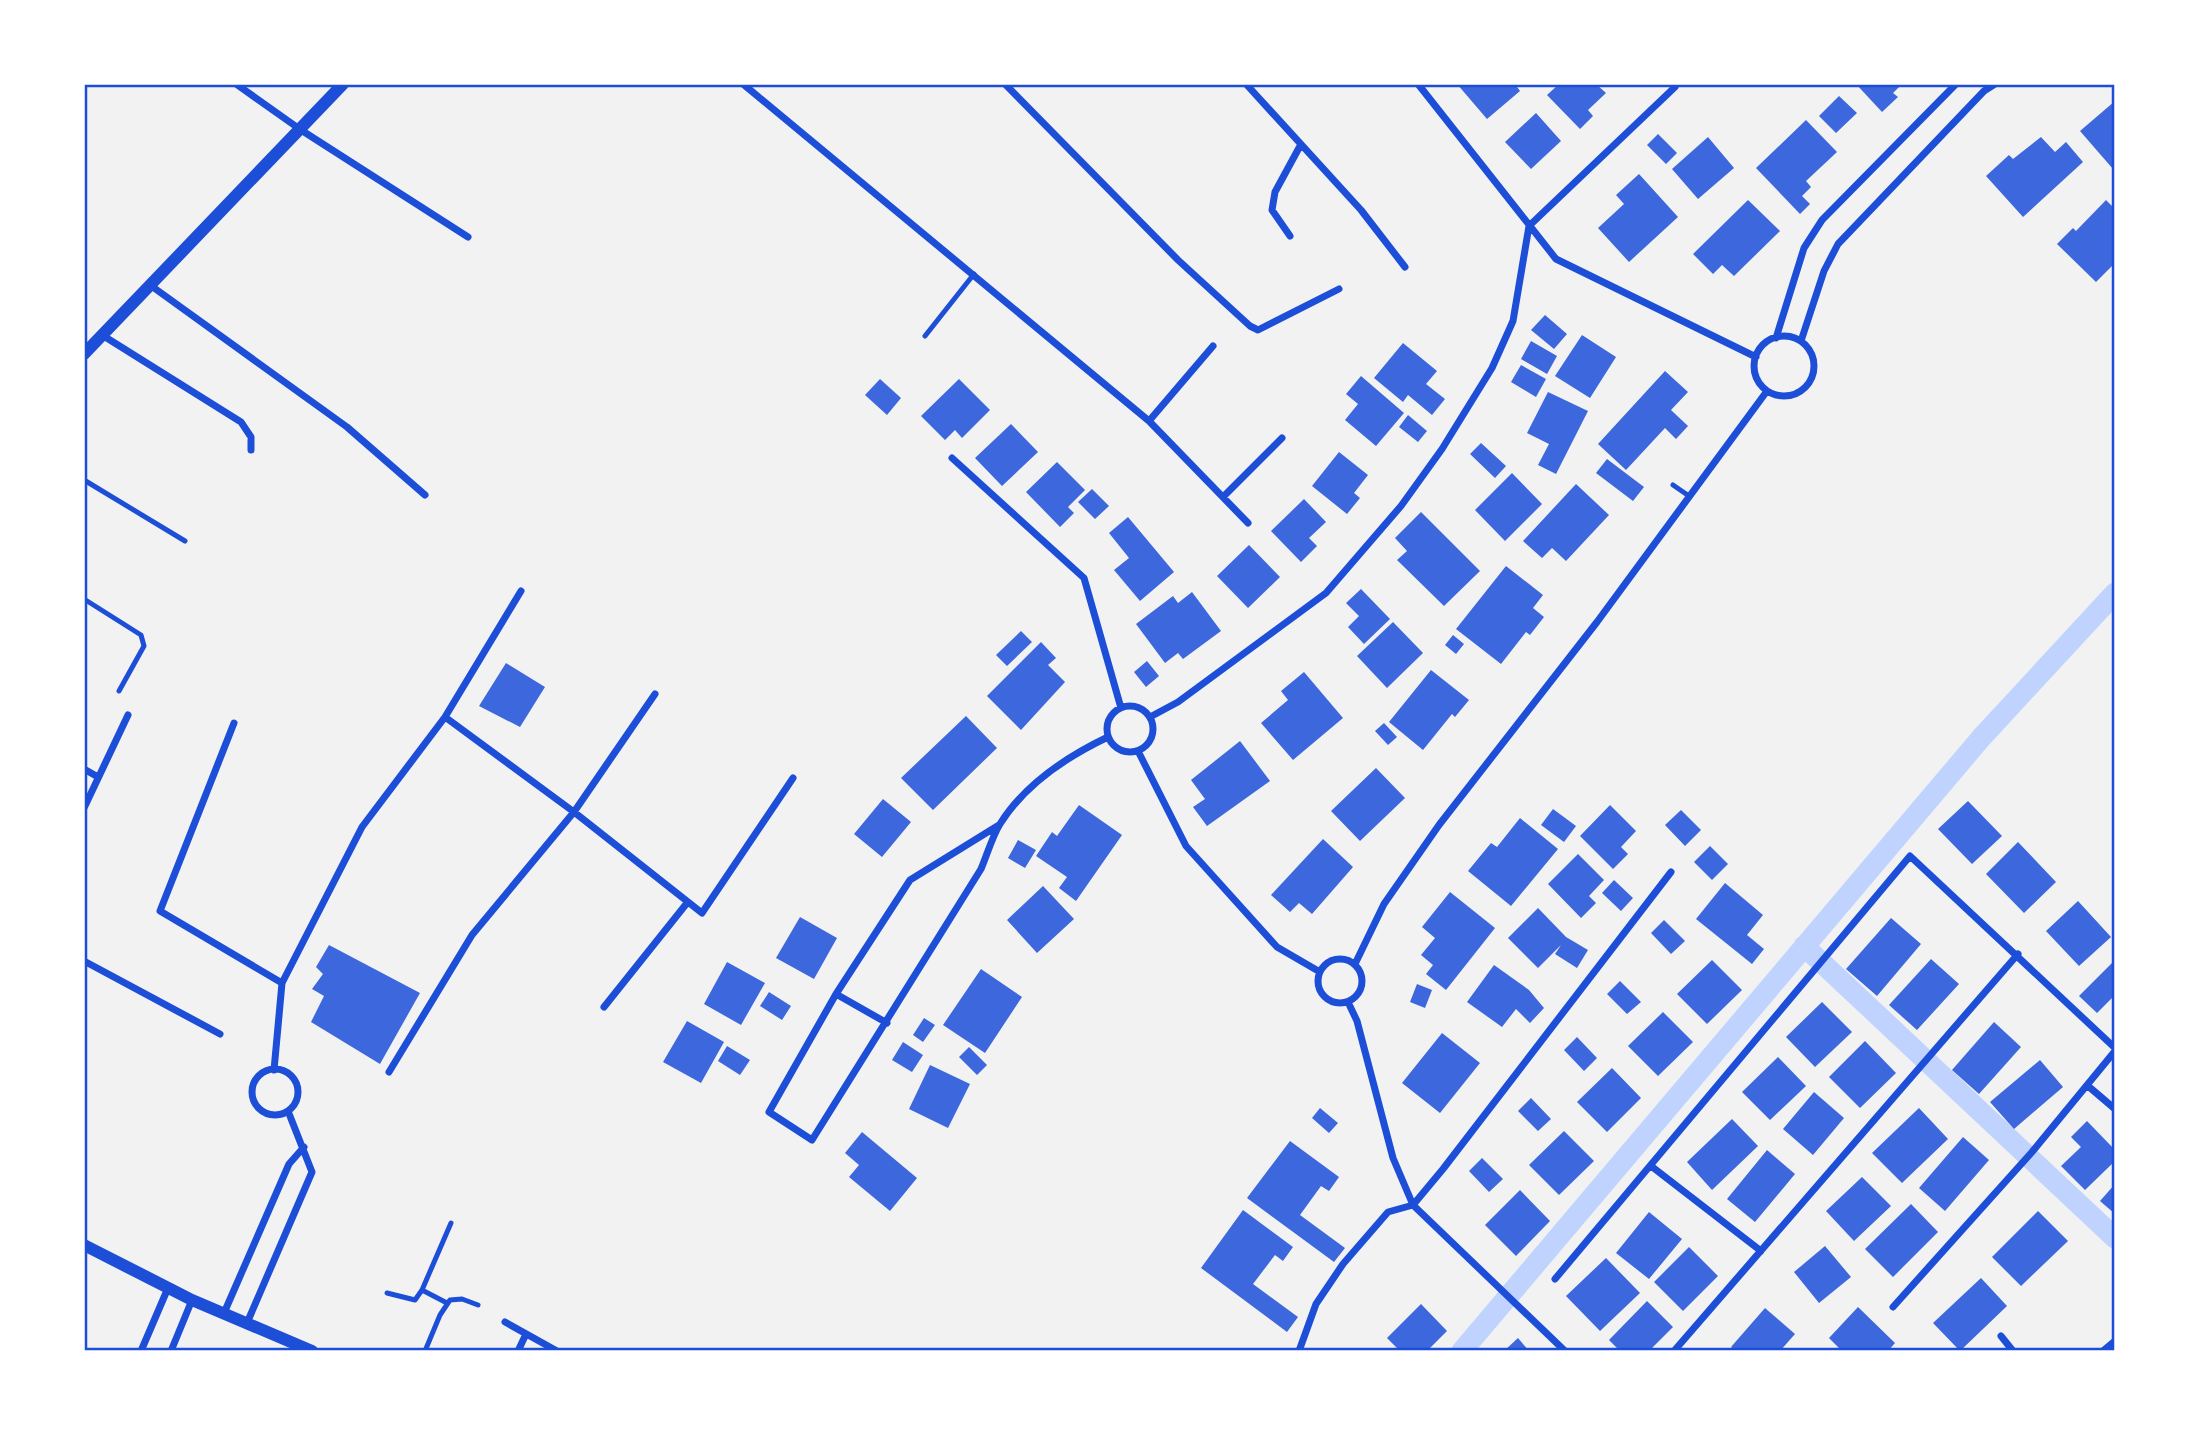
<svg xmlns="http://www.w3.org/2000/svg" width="2199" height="1435" font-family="Lato,sans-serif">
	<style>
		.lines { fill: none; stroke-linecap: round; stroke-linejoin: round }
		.canal { stroke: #bfd3fe; stroke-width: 21 }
		.building { fill: #3d67dc }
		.service { stroke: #1d4ed8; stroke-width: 5 }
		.minor { stroke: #1d4ed8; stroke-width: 7 }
		.tertiary { stroke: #1d4ed8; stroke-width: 12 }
		.neatline { fill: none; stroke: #1d4ed8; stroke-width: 2.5 }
	</style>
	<rect width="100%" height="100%" fill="#f2f2f2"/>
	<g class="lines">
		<!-- canal -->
		<path class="canal" d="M 1804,946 L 2115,1238
			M 1462,1351 L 1981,738 L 2115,593"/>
	</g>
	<!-- building -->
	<path class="building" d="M 1457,84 L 1515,84 L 1520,91 L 1487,119 Z
		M 1559,84 L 1596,84 L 1606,93 L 1588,110 L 1593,116 L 1580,129 L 1547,95 Z
		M 1856,84 L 1902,84 L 1893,93 L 1898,97 L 1882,112 Z
		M 1839,96 L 1857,113 L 1836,133 L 1819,116 Z
		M 2115,101 L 2115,167 L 2113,169 L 2080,131 Z
		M 1536,113 L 1561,141 L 1531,169 L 1505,142 Z
		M 1806,120 L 1837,152 L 1806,181 L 1811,187 L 1802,196 L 1810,204 L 1800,214 L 1756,168 Z
		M 1658,134 L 1677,153 L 1666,164 L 1647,145 Z
		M 1708,137 L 1734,168 L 1698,199 L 1672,169 Z
		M 2041,137 L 2055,152 L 2066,142 L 2083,162 L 2023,217 L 1986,176 L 2009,155 L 2013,159 Z
		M 1639,174 L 1678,217 L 1629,262 L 1598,228 L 1624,204 L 1616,195 Z
		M 1748,200 L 1780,231 L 1734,276 L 1722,265 L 1713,274 L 1693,254 Z
		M 2106,200 L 2115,209 L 2115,256 L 2112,259 L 2115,263 L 2096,282 L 2057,244 L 2073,228 L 2076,231 Z
		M 1545,315 L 1567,334 L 1554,349 L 1531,330 Z
		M 1582,335 L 1616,357 L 1590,398 L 1555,376 Z
		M 1531,341 L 1557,356 L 1547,374 L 1521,359 Z
		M 1403,343 L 1437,371 L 1426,384 L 1445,399 L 1432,415 L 1408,395 L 1403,402 L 1374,378 Z
		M 1521,365 L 1546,379 L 1536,397 L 1511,382 Z
		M 1665,371 L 1688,392 L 1671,410 L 1688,426 L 1676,439 L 1665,428 L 1626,470 L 1598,444 Z
		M 1361,376 L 1404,413 L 1376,446 L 1345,420 L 1358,404 L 1346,394 Z
		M 880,379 L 901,398 L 887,415 L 865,395 Z
		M 959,379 L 990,410 L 962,438 L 955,430 L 945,440 L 921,416 Z
		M 1548,392 L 1588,411 L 1556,474 L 1538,465 L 1549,444 L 1527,433 Z
		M 1408,415 L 1427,431 L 1418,442 L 1399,427 Z
		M 1011,424 L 1038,452 L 1002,486 L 975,458 Z
		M 1481,443 L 1506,466 L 1495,478 L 1470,454 Z
		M 1339,452 L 1368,475 L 1354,493 L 1360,498 L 1347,514 L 1312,486 Z
		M 1607,459 L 1644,487 L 1633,501 L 1596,473 Z
		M 1057,462 L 1085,490 L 1068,507 L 1074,513 L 1060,527 L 1026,492 Z
		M 1512,473 L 1542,504 L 1505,541 L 1475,510 Z
		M 1576,484 L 1609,515 L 1566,561 L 1552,548 L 1542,558 L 1523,541 Z
		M 1092,489 L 1109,506 L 1095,519 L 1078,502 Z
		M 1304,499 L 1326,522 L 1309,538 L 1317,546 L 1301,562 L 1271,531 Z
		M 1421,512 L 1480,571 L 1444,606 L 1397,560 L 1407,551 L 1395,538 Z
		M 1128,517 L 1174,572 L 1140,601 L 1114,570 L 1129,558 L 1109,533 Z
		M 1249,545 L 1280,577 L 1248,608 L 1217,576 Z
		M 1506,566 L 1543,595 L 1533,608 L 1544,617 L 1530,635 L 1526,632 L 1501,664 L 1456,629 Z
		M 1361,589 L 1390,619 L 1364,644 L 1348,627 L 1359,616 L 1346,603 Z
		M 1192,592 L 1221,631 L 1183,659 L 1178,653 L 1165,663 L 1136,624 L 1173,596 L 1178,603 Z
		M 1393,622 L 1423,653 L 1387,688 L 1357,656 Z
		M 1021,631 L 1032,642 L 1007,666 L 996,655 Z
		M 1453,635 L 1464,644 L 1456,654 L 1445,645 Z
		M 1041,642 L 1056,658 L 1048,665 L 1065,682 L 1021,730 L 987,696 Z
		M 1147,661 L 1159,676 L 1146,687 L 1134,672 Z
		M 506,663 L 545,687 L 520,727 L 479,706 Z
		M 1431,670 L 1469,700 L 1455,717 L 1452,714 L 1423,750 L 1389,722 Z
		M 1304,672 L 1343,718 L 1293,760 L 1261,723 L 1288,700 L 1281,691 Z
		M 966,716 L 997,748 L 933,810 L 901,778 Z
		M 1384,723 L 1397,737 L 1388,745 L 1375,731 Z
		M 1240,741 L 1270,781 L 1207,826 L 1193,807 L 1205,799 L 1191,780 Z
		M 1376,768 L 1405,798 L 1360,841 L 1331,811 Z
		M 883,799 L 911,822 L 882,857 L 854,834 Z
		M 1968,801 L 2002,836 L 1972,864 L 1938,829 Z
		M 1079,805 L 1122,835 L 1076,901 L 1059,888 L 1067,877 L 1036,856 L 1052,832 L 1057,836 Z
		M 1610,805 L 1636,831 L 1621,847 L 1628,854 L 1613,869 L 1580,836 Z
		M 1553,809 L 1576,826 L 1564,842 L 1541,825 Z
		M 1681,810 L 1701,830 L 1685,846 L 1665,825 Z
		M 1520,818 L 1558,849 L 1511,906 L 1468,871 L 1491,843 L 1497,847 Z
		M 1323,839 L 1353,867 L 1312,914 L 1299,903 L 1290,912 L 1271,895 Z
		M 1018,840 L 1036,850 L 1025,868 L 1008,858 Z
		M 2018,842 L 2056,882 L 2024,913 L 1986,874 Z
		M 1710,846 L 1728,864 L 1712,880 L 1694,862 Z
		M 1578,854 L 1604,880 L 1589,896 L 1596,903 L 1581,918 L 1548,884 Z
		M 1614,880 L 1633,898 L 1621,911 L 1602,893 Z
		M 1725,883 L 1763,915 L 1747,935 L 1764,949 L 1752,964 L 1696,919 Z
		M 1043,886 L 1074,919 L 1037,953 L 1007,920 Z
		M 1450,892 L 1495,928 L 1446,990 L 1426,974 L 1433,965 L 1421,955 L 1435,938 L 1422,927 Z
		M 2078,901 L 2111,937 L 2079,966 L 2046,931 Z
		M 1538,908 L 1566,937 L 1588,950 L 1577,968 L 1555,954 L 1561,945 L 1538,968 L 1508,938 Z
		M 800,917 L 837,938 L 814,979 L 776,958 Z
		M 1891,918 L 1921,944 L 1877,996 L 1846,969 Z
		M 1664,920 L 1685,941 L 1671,954 L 1651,933 Z
		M 329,945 L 420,993 L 380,1064 L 311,1022 L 324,996 L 312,989 L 323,974 L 316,967 Z
		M 1931,959 L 1959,984 L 1917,1030 L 1889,1005 Z
		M 1712,960 L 1742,990 L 1707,1024 L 1677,994 Z
		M 2115,960 L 2115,995 L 2097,1013 L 2079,996 Z
		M 727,962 L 765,983 L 741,1025 L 704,1004 Z
		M 1494,965 L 1529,990 L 1544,1008 L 1530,1023 L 1516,1009 L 1502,1027 L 1467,1002 Z
		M 981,969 L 1022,997 L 985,1053 L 943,1025 Z
		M 1620,981 L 1641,1002 L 1627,1014 L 1607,994 Z
		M 1417,984 L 1432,990 L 1425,1008 L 1410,1002 Z
		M 769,992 L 791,1006 L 782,1020 L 760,1006 Z
		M 1822,1002 L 1852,1032 L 1815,1067 L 1786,1037 Z
		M 1663,1012 L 1693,1042 L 1658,1076 L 1628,1046 Z
		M 924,1018 L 935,1025 L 923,1042 L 913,1035 Z
		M 687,1021 L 724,1042 L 701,1083 L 663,1062 Z
		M 1994,1022 L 2021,1047 L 1979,1094 L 1952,1070 Z
		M 1442,1033 L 1480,1063 L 1440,1113 L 1402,1083 Z
		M 1577,1037 L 1597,1058 L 1584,1071 L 1564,1050 Z
		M 1865,1041 L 1896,1073 L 1860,1108 L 1829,1077 Z
		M 903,1042 L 923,1055 L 912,1072 L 892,1060 Z
		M 727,1046 L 750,1060 L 740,1075 L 718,1061 Z
		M 969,1047 L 987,1065 L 977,1075 L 959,1057 Z
		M 1778,1057 L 1806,1086 L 1770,1120 L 1742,1092 Z
		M 2040,1060 L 2063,1087 L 2014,1129 L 1990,1102 Z
		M 930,1065 L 970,1084 L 948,1128 L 909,1109 Z
		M 1612,1068 L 1641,1098 L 1607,1132 L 1577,1102 Z
		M 1814,1092 L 1844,1118 L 1813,1155 L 1783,1129 Z
		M 1531,1098 L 1551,1119 L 1538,1131 L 1518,1111 Z
		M 1320,1108 L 1338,1123 L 1329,1133 L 1312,1118 Z
		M 1919,1108 L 1948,1139 L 1902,1183 L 1872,1153 Z
		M 1732,1119 L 1758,1146 L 1712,1190 L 1687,1162 Z
		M 2087,1121 L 2115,1150 L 2115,1161 L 2085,1190 L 2061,1166 L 2081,1147 L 2071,1137 Z
		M 1564,1131 L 1594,1161 L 1559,1195 L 1529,1165 Z
		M 862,1132 L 917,1178 L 890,1211 L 849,1177 L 859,1165 L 845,1153 Z
		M 1963,1137 L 1989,1160 L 1945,1211 L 1919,1188 Z
		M 1290,1141 L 1339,1177 L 1329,1191 L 1321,1186 L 1300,1215 L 1345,1248 L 1334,1262 L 1247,1198 Z
		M 1767,1150 L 1795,1174 L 1755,1222 L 1727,1199 Z
		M 1482,1158 L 1503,1179 L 1489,1192 L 1469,1171 Z
		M 1862,1177 L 1891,1206 L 1854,1241 L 1826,1211 Z
		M 2115,1184 L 2115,1214 L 2100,1201 Z
		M 1520,1190 L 1550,1221 L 1516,1256 L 1485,1225 Z
		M 1911,1204 L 1938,1232 L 1893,1277 L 1865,1249 Z
		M 1243,1210 L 1293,1247 L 1283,1261 L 1275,1255 L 1253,1284 L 1298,1317 L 1287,1332 L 1201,1268 Z
		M 2038,1211 L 2068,1241 L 2021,1286 L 1992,1257 Z
		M 1649,1212 L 1682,1239 L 1649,1279 L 1616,1253 Z
		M 1825,1246 L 1851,1277 L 1819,1303 L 1794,1272 Z
		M 1689,1247 L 1718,1276 L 1683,1311 L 1654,1282 Z
		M 1606,1258 L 1640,1293 L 1600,1331 L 1566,1296 Z
		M 1981,1278 L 2007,1306 L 1960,1351 L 1933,1323 Z
		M 1647,1301 L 1673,1327 L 1649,1351 L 1620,1351 L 1609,1340 Z
		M 1421,1304 L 1447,1331 L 1427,1351 L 1400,1351 L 1387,1338 Z
		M 1858,1307 L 1895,1343 L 1888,1351 L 1842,1351 L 1829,1338 Z
		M 1765,1308 L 1795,1334 L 1780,1351 L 1736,1351 L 1731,1347 Z
		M 1518,1338 L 1529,1351 L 1504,1351 Z"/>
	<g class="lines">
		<!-- service -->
		<path class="service" d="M 925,336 L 974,274
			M 84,480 L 185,541
			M 1673,485 L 1689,496
			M 84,599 L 141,635 L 144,646 L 119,691
			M 422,1290 L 451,1223
			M 387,1293 L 415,1300 L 422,1290 L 447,1303
			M 425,1351 L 440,1315 L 450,1300 L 462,1299 L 478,1305"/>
		<!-- minor -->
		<path class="minor" d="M 236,84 L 301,130 L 468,237
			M 743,84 L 1149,421 L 1248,523
			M 1005,84 L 1178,260 L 1250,326 L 1258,330 L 1339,289
			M 1246,84 L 1361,210 L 1405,267
			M 1418,84 L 1556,259 L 1756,357
			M 1290,236 L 1272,210 L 1275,192 L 1300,146
			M 150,285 L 347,427 L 425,495
			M 102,335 L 241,422 L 251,437 L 251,450
			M1754 366a30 30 0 1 1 60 0a30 30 0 1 1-60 0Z
			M 1776,338 L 1804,248 L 1822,220 L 1956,84
			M 1801,341 L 1824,271 L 1838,244 L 1984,91 L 1995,84
			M 1149,421 L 1213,346
			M 952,458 L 1084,578 L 1121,708
			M 1223,497 L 1282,438
			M1107 729a23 23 0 1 1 46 0a23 23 0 1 1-46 0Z
			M 445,717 L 574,812 L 655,694
			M 1150,717 L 1178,702 L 1326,593 L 1401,506 L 1442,449 L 1492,368 L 1513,321 L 1529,226 L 1675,87
			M 234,723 L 160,911 L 282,983
			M 1138,751 L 1186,846 L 1277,947 L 1320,972
			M 84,769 L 98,777
			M 84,808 L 128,715
			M 999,825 L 910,880 L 836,994 L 769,1112 L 812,1140 L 981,869 C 987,855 992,837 1000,824 C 1025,784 1066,757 1108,737
			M1318 981a22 22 0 1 1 44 0a22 22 0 1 1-44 0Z
			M 84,961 L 220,1034
			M 1355,964 L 1384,904 L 1439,825 L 1597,622 L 1767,391
			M 836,994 L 887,1023
			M 1348,1002 L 1357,1021 L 1393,1158 L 1413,1205 L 1565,1351
			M 604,1007 L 687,903
			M252 1092a23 23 0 1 1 46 0a23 23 0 1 1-46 0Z
			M 274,1070 L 282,983 L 362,827 L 445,717 L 521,591
			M 389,1072 L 472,935 L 574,812 L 702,913 L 793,778
			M 2088,1086 L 2115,1109
			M 1651,1166 L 1761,1251
			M 1555,1279 L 1910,856 L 2115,1048
			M 1893,1307 L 2032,1152 L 2115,1051
			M 224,1313 L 289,1164 L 304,1147
			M 505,1322 L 557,1351
			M 247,1323 L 312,1172 L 288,1111
			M 2001,1336 L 2013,1351
			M 141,1351 L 168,1288
			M 171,1351 L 192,1300
			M 518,1351 L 526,1334
			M 1299,1351 L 1316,1304 L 1343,1264 L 1388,1212 L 1413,1205 L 1443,1169 L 1671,872
			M 1674,1351 L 2018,954
			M 2103,1351 L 2115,1341"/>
		<!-- tertiary -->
		<path class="tertiary" d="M 84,354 L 343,84
			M 84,1245 L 192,1300 L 312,1351"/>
	</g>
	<!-- border -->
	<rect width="2199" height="1435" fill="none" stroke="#ffffff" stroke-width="172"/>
	<rect x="86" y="86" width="2027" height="1263" class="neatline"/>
</svg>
